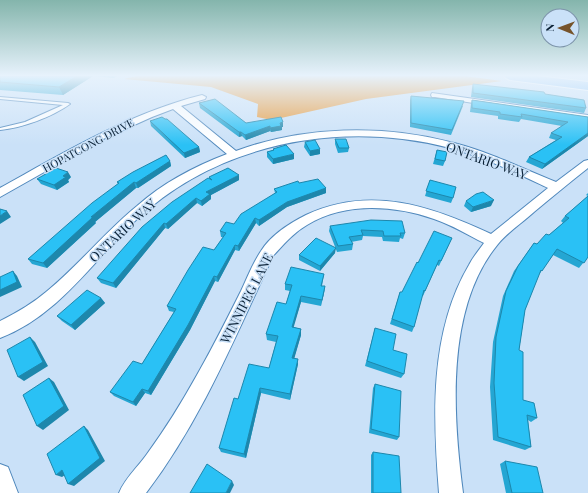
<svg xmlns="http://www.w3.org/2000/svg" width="588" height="493" font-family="'Playfair Display',serif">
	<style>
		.forest { fill: #e79b3f }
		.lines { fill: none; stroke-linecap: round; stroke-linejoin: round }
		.lane-casing { stroke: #5088bc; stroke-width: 2 }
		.street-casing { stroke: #5088bc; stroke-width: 2 }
		.highway-casing { stroke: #fff; stroke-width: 2 }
		.lane { fill: #fff; fill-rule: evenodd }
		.street { fill: #fff; fill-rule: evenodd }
		.highway { fill: #88c3fa; fill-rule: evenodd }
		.wall { fill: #24a6d3 }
		.shaded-wall { fill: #1d87ac }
		.building { fill: #2ac1f5; stroke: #1d87ac }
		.labels { text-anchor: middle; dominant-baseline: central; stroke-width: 3; stroke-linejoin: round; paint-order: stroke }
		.far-street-label { font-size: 11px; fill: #092035; stroke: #cae1f8 }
		.street-label { font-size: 13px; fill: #092035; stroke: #cae1f8 }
	</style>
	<rect width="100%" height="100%" fill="#cae1f8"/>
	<!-- forest -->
	<path class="forest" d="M 136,76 L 465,76 L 502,81 L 366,99 L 272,120 L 257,117 L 258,104 L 211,87 L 124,79 Z"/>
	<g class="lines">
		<defs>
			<path id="lane" d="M 0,97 L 68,103 L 70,104 C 52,117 22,128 0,130 L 0,128 L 25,122 L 63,105 L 0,99 Z"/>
			<path id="street" d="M 432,93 L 588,115 L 588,121 L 435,97 L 432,97 L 431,95 Z
				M 202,95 L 206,97 L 205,99 L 181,106 L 236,151 C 303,126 384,124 454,143 C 489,152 522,168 556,182 L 584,161 L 588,160 L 588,168 C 570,182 552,197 534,212 C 522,223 508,232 498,244 C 445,308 453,416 463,493 L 439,493 C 433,418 429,333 469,265 C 473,257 479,250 484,243 C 468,235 452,225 434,219 C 393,205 345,202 307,225 C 293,233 283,245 273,256 C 235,337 201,421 146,493 L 119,493 C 125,478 138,467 147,454 C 166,428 182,402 197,375 C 213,347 227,319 241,291 C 247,278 253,263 261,251 C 271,235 290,223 306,215 C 370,185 431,206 491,234 L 548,188 C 516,173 484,157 450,148 C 342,120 219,142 136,220 C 93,261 58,316 0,338 L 0,321 C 16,313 32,304 46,292 C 79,265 105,232 137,206 C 163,183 195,166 227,154 L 173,109 L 152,117 L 101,140 L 0,197 L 0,188 C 65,152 130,113 202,95 Z
				M 0,464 L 8,467 L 18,493 L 0,493 Z"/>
			<path id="highway" d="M 504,76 L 537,76 L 588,82 L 588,90 L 510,80 L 506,78 Z"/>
		</defs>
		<!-- lane casing -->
		<use href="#lane" class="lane-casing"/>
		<!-- street casing -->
		<use href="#street" class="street-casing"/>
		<!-- highway casing -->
		<use href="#highway" class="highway-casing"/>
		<!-- lane -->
		<use href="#lane" class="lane"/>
		<!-- street -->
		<use href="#street" class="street"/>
		<!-- highway -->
		<use href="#highway" class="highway"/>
	</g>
	<!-- wall -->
	<path class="wall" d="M 0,76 L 117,76 L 114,78 L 93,76 L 63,95 L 0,90 Z
		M 473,84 L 586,108 L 584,113 L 471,97 L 472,88 Z
		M 411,96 L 463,106 L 451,135 L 410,127 L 410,100 Z
		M 472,100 L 588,117 L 588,136 L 542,169 L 526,162 L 529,157 L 556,140 L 549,138 L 551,133 L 562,126 L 521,119 L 519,122 L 498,119 L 498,116 L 470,112 L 471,104 Z
		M 199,103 L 246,123 L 283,127 L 282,127 L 282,130 L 271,132 L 270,131 L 246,140 L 242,136 L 239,137 L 200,108 Z
		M 150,121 L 199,147 L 200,152 L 185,158 L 151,126 Z
		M 335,139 L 349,148 L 348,152 L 338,153 L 335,144 Z
		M 305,142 L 320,154 L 310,156 L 304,147 Z
		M 273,149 L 294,159 L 273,164 L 267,157 L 267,152 L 273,150 Z
		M 437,150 L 445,161 L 443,166 L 433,164 Z
		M 170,161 L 171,166 L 138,188 L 136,188 L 95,222 L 96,223 L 47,268 L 32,264 L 28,259 L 118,184 L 117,182 Z
		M 71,177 L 68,180 L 69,182 L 57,190 L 41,184 L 37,179 Z
		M 209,177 L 239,180 L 211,195 L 211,199 L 202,206 L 197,203 L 168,229 L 165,228 L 116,288 L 101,283 L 97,278 L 209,179 Z
		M 430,180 L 453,198 L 451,203 L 425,196 Z
		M 299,183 L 326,188 L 326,193 L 287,207 L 259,226 L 256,223 L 239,251 L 235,250 L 218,282 L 215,281 L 190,330 L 151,395 L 145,393 L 136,406 L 114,396 L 110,392 L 142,364 L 174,312 L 169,311 L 167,306 L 214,250 L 223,237 L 221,237 L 220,231 L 234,224 L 275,193 L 274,189 Z
		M 588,193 L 588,257 L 579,268 L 553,255 L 538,276 L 525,310 L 519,350 L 523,400 L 537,418 L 531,422 L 528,420 L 531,447 L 525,450 L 493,440 L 490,387 L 493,342 L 503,296 L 514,271 L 534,243 L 537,244 L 549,235 L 563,223 L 561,221 L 565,216 L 588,196 L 586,195 Z
		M 466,201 L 491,206 L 471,212 L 464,206 Z
		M 330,226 L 405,233 L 403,239 L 400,238 L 399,242 L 383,241 L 382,237 L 363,236 L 362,240 L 351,242 L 353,244 L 352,250 L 337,252 L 329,231 Z
		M 452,238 L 439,266 L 437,265 L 423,296 L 422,296 L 414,327 L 412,332 L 390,324 L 400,292 L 402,292 L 418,263 Z
		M 335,253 L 320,271 L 299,260 L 299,255 Z
		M 324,274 L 322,286 L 325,286 L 324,293 L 321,306 L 301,302 L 293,327 L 301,329 L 301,335 L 294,358 L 298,364 L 290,400 L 261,393 L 246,458 L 221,452 L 219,448 L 238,399 L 269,368 L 276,342 L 267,340 L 266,334 L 286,304 L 290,291 L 285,290 L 285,284 Z
		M 101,298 L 105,303 L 75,330 L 62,321 L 57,316 Z
		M 375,328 L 404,374 L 401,378 L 365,366 Z
		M 375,384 L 399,437 L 397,440 L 369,433 L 373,388 Z
		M 373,452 L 401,493 L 371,493 L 371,455 Z
		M 505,461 L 543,493 L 506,493 L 500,464 Z"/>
	<!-- shaded-wall -->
	<path class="shaded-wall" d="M 77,76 L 93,76 L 63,95 L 59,87 Z
		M 283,122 L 283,127 L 282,127 L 282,130 L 271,132 L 270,128 Z
		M 270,126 L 270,131 L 246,140 L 245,135 Z
		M 239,132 L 241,132 L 242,136 L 239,137 Z
		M 588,133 L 588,136 L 542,169 L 545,164 Z
		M 199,147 L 200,152 L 185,158 L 184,153 Z
		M 320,149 L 320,154 L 310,156 L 310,151 Z
		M 294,154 L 294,159 L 273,164 L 273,159 Z
		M 170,161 L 171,166 L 138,188 L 136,183 Z
		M 68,172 L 71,177 L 68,180 L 69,182 L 57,190 L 54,185 L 63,176 Z
		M 239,175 L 239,180 L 211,195 L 211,199 L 202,206 L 201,201 L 206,192 Z
		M 134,182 L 136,188 L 95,222 L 96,223 L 47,268 L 43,263 L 91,217 Z
		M 326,188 L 326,193 L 287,207 L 259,226 L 259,220 L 287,202 Z
		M 196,198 L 197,203 L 168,229 L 166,224 Z
		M 494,200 L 491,206 L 471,212 L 473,207 Z
		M 7,211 L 11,217 L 0,224 L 0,216 Z
		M 255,218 L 256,223 L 239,251 L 238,246 Z
		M 164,223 L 165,228 L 116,288 L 113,283 Z
		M 235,245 L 235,250 L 218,282 L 217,277 Z
		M 336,248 L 335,253 L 320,271 L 320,266 Z
		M 13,271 L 17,276 L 22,287 L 0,297 L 0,290 Z
		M 214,276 L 215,281 L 190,330 L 151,395 L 148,391 Z
		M 325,286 L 324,293 L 321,306 L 322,300 Z
		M 301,296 L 301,302 L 292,333 L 292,327 Z
		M 101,298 L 105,303 L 75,330 L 71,325 Z
		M 301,329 L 301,335 L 293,363 L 292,358 Z
		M 30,337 L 35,342 L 48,366 L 24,381 L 18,377 Z
		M 298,359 L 298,364 L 290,400 L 290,394 Z
		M 49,378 L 54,382 L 69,410 L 43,430 L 37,426 Z
		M 260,388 L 261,393 L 246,458 L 244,454 Z
		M 142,389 L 145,393 L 136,406 L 133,402 Z
		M 84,426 L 88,430 L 105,461 L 74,486 L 68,484 Z
		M 62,470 L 68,473 L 62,477 L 56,475 Z
		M 232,481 L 234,485 L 230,493 L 226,493 Z"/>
	<!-- building -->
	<path class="building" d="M 0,76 L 77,76 L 59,87 L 0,82 Z
		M 473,84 L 544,92 L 545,94 L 584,100 L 586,108 L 473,93 Z
		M 411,96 L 464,101 L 452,130 L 411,123 Z
		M 215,99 L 246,123 L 281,117 L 283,122 L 280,123 L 281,126 L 270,128 L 270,126 L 245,135 L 241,132 L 239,132 L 199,103 Z
		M 472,100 L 588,117 L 588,133 L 545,164 L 529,157 L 562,137 L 551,133 L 568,122 L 521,114 L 522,117 L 500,114 L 500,112 L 472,108 Z
		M 162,117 L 165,119 L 167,119 L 199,147 L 184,153 L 150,121 Z
		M 335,139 L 346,139 L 349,148 L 339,148 Z
		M 315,140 L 320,149 L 310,151 L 305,142 Z
		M 286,145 L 294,154 L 273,159 L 267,152 L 274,150 L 273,149 Z
		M 437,150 L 447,152 L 445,161 L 435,159 Z
		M 166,155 L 170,161 L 136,183 L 134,182 L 91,217 L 93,217 L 43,263 L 28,259 L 92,203 L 119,183 L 117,182 L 133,172 Z
		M 56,168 L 68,172 L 63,176 L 66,177 L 54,185 L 37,179 Z
		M 228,168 L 239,175 L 206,192 L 210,194 L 201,201 L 196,198 L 166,224 L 164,223 L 113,283 L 97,278 L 142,227 L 172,202 L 208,178 L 212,180 L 209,177 Z
		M 318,179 L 326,188 L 287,202 L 259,220 L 255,218 L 238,246 L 235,245 L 217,277 L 214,276 L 188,325 L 148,391 L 142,389 L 133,402 L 110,392 L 133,361 L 142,364 L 176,309 L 167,306 L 188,270 L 203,247 L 214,250 L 226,233 L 220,231 L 226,222 L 234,224 L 241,214 L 277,192 L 274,189 L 298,181 L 299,183 Z
		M 430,180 L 456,187 L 453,198 L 426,191 Z
		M 483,192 L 494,200 L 473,207 L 466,201 L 476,194 Z
		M 588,196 L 588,257 L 584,263 L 557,249 L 542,271 L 541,270 L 525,310 L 519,350 L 523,352 L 523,400 L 534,403 L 537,418 L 527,415 L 531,447 L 498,437 L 494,383 L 496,337 L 506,291 L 518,266 L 534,243 L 537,244 L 546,234 L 549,235 L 569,218 L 565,216 Z
		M 0,209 L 7,211 L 0,216 Z
		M 371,220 L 402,221 L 405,233 L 400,233 L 401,236 L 384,236 L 383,231 L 361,230 L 363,235 L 349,237 L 353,244 L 338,246 L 330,226 Z
		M 434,231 L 452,238 L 441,261 L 439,260 L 425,291 L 424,290 L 414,327 L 392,319 L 400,292 L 402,292 L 417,262 L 418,263 Z
		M 316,238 L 336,248 L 320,266 L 299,255 Z
		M 291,267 L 324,274 L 321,286 L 325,286 L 322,300 L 301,296 L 292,327 L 301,329 L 292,358 L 298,359 L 290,394 L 260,388 L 244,454 L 219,448 L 234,398 L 238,399 L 249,364 L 269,368 L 278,336 L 266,334 L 277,302 L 286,304 L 292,285 L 285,284 Z
		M 13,271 L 17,282 L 0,290 L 0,277 Z
		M 87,290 L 101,298 L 71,325 L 57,316 Z
		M 375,328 L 396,334 L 393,350 L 407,354 L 404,374 L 367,361 Z
		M 30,337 L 43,362 L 18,377 L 7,350 Z
		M 49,378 L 64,406 L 37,426 L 23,395 Z
		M 375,384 L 401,391 L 399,437 L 371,429 Z
		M 84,426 L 100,458 L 68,484 L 62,470 L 56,475 L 47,454 Z
		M 373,452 L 399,456 L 401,493 L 373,493 Z
		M 505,461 L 537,467 L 543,493 L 512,493 Z
		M 207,464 L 232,481 L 226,493 L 190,493 Z"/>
	<!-- sky -->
	<linearGradient id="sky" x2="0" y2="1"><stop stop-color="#84b5ac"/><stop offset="0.52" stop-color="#e7f2fc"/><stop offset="1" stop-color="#e7f2fc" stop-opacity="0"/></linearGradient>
	<rect width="588" height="145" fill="url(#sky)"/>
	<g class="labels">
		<!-- far-street labels -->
		<g class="far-street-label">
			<text transform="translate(88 145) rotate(-28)">HOPATCONG DRIVE</text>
		</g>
		<!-- street labels -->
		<g class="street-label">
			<text transform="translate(487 160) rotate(20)">ONTARIO WAY</text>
			<text transform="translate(122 230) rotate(-43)">ONTARIO WAY</text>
			<text transform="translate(246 298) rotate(-63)">WINNIPEG LANE</text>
		</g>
	</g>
	<!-- north arrow -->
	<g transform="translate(560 28) rotate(271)"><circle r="19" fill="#cae1f8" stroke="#7d94aa"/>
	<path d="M0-3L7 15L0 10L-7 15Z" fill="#76532b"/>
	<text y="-6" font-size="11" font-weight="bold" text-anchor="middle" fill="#092035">N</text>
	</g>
</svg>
